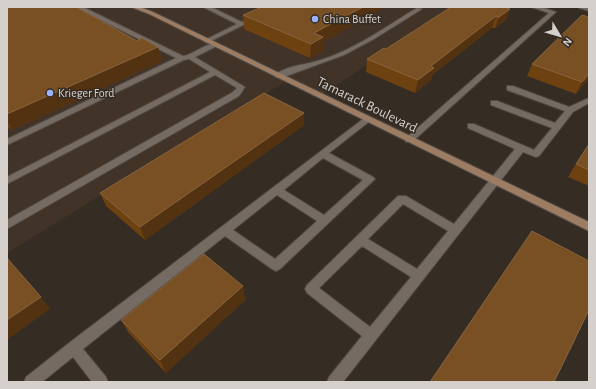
<svg xmlns="http://www.w3.org/2000/svg" width="596" height="389" font-family="'Alegreya Sans',sans-serif">
	<style>
		.built { fill: #423328 }
		.lines { fill: none; stroke-linecap: round; stroke-linejoin: round }
		.lane-casing { stroke: #504942; stroke-width: 2 }
		.secondary-casing { stroke: #504942; stroke-width: 2 }
		.lane { fill: #766b63; fill-rule: evenodd }
		.secondary { fill: #9c7c63; fill-rule: evenodd }
		.wall { fill: #6e4110 }
		.shaded-wall { fill: #523210 }
		.building { fill: #795024; stroke: #88643f }
		.poi-dot { fill: #9bb4fd; stroke: #352c24; stroke-width: 1.5 }
		.labels { text-anchor: middle; dominant-baseline: central; stroke-width: 3; stroke-linejoin: round; paint-order: stroke }
		.far-poi-label { font-size: 12px; fill: #d6d0cc; stroke: #352c24; text-anchor: start }
		.street-label { font-size: 14px; fill: #d6d0cc; stroke: #352c24 }
	</style>
	<rect width="100%" height="100%" fill="#352c24"/>
	<!-- built -->
	<path class="built" d="M 7,7 L 454,7 L 317,98 L 285,82 L 7,253 Z"/>
	<g class="lines">
		<defs>
			<path id="lane" d="M 75,7 L 83,7 L 183,56 C 195,54 206,42 217,44 L 217,46 L 195,57 L 245,87 L 239,96 L 7,229 L 7,220 L 233,92 L 237,88 L 215,75 L 7,184 L 7,177 L 210,72 L 189,59 L 184,60 L 7,145 L 7,139 L 176,58 Z
				M 203,7 L 211,7 L 242,22 L 272,7 L 280,7 L 207,43 L 204,41 L 205,40 L 237,24 Z
				M 531,7 L 541,7 L 556,12 L 412,142 L 406,142 L 405,140 L 406,138 L 549,13 Z
				M 578,7 L 589,7 L 589,11 L 579,8 Z
				M 417,8 L 422,9 L 374,39 L 344,55 L 281,78 L 278,78 L 274,76 C 284,66 304,65 317,61 C 353,51 385,27 417,8 Z
				M 507,86 L 513,86 L 569,107 L 589,98 L 589,103 L 573,112 L 539,156 L 536,157 L 523,152 L 343,382 L 327,382 L 329,377 L 362,336 L 307,293 L 305,289 L 307,285 L 398,196 L 406,196 L 454,224 L 515,149 L 468,128 L 468,124 L 474,124 L 534,150 L 552,128 L 491,105 L 491,101 L 497,101 L 555,123 L 565,111 L 507,90 ZM 403,204 L 448,231 L 417,269 L 368,239 ZM 362,246 L 411,277 L 370,327 L 319,288 Z
				M 367,116 L 370,117 L 370,121 L 329,153 L 373,177 L 375,179 L 280,269 L 276,271 L 272,269 L 225,236 L 83,349 L 106,377 L 108,382 L 92,382 L 73,357 L 42,382 L 24,382 L 26,377 L 69,343 ZM 323,158 L 363,180 L 324,215 L 284,190 ZM 277,195 L 317,221 L 275,259 L 233,230 Z"/>
			<path id="secondary" d="M 131,7 L 140,7 L 153,12 L 589,222 L 589,231 L 149,14 Z"/>
		</defs>
		<!-- lane casing -->
		<use href="#lane" class="lane-casing"/>
		<!-- secondary casing -->
		<use href="#secondary" class="secondary-casing"/>
		<!-- lane -->
		<use href="#lane" class="lane"/>
		<!-- secondary -->
		<use href="#secondary" class="secondary"/>
	</g>
	<!-- wall -->
	<path class="wall" d="M 7,7 L 137,41 L 158,47 L 162,61 L 12,130 L 7,126 Z
		M 262,7 L 384,7 L 323,42 L 323,51 L 310,58 L 244,29 L 243,15 Z
		M 510,9 L 506,20 L 495,28 L 492,28 L 432,75 L 431,80 L 415,93 L 366,72 L 367,59 L 386,49 Z
		M 589,17 L 589,78 L 576,94 L 527,76 L 532,64 Z
		M 304,113 L 304,125 L 145,240 L 106,206 L 100,193 Z
		M 589,144 L 589,186 L 568,177 L 576,164 Z
		M 243,286 L 245,300 L 166,373 L 129,333 L 121,320 Z"/>
	<!-- shaded-wall -->
	<path class="shaded-wall" d="M 363,7 L 384,7 L 323,42 L 323,51 L 310,58 L 311,44 L 314,33 Z
		M 510,9 L 506,20 L 495,28 L 499,17 Z
		M 496,16 L 492,28 L 432,75 L 431,80 L 415,93 L 418,80 L 431,66 Z
		M 158,47 L 162,61 L 12,130 L 7,121 L 7,114 Z
		M 589,74 L 589,78 L 576,94 L 582,82 Z
		M 304,113 L 304,125 L 145,240 L 140,227 Z
		M 243,286 L 245,300 L 166,373 L 160,360 Z
		M 41,297 L 50,309 L 7,340 L 7,320 Z"/>
	<!-- building -->
	<path class="building" d="M 7,7 L 76,7 L 137,41 L 142,38 L 158,47 L 7,114 Z
		M 262,7 L 363,7 L 314,33 L 323,37 L 311,44 L 243,15 Z
		M 451,7 L 504,7 L 510,9 L 499,17 L 496,16 L 431,66 L 434,68 L 418,80 L 367,59 L 384,48 L 386,49 Z
		M 582,15 L 589,17 L 589,74 L 582,82 L 532,64 Z
		M 264,93 L 304,113 L 140,227 L 100,193 Z
		M 589,144 L 589,170 L 576,164 Z
		M 532,231 L 589,261 L 589,310 L 554,382 L 430,382 Z
		M 204,254 L 243,286 L 160,360 L 121,320 Z
		M 7,258 L 41,297 L 7,320 Z"/>
	<!-- markers -->
	<g class="poi-dot">
		<circle cx="315" cy="19" r="4"/>
		<circle cx="50" cy="93" r="4"/>
	</g>
	<g class="labels">
		<!-- far-poi labels -->
		<g class="far-poi-label">
			<text x="323" y="19">China Buffet</text>
			<text x="58" y="93">Krieger Ford</text>
		</g>
		<!-- street labels -->
		<g class="street-label">
			<text transform="translate(367 105) rotate(26)">Tamarack Boulevard</text>
		</g>
	</g>
	<!-- border -->
	<rect width="596" height="389" fill="none" stroke="#d6d0cc" stroke-width="16"/>
	<!-- north arrow -->
	<g transform="translate(560 36) rotate(128)" stroke="#352c24" stroke-width="3" paint-order="stroke">
	<path d="M0-3L7 15L0 10L-7 15Z" fill="#d6d0cc"/>
	<text y="-6" font-size="11" font-weight="bold" text-anchor="middle" fill="#d6d0cc">N</text>
	</g>
</svg>
